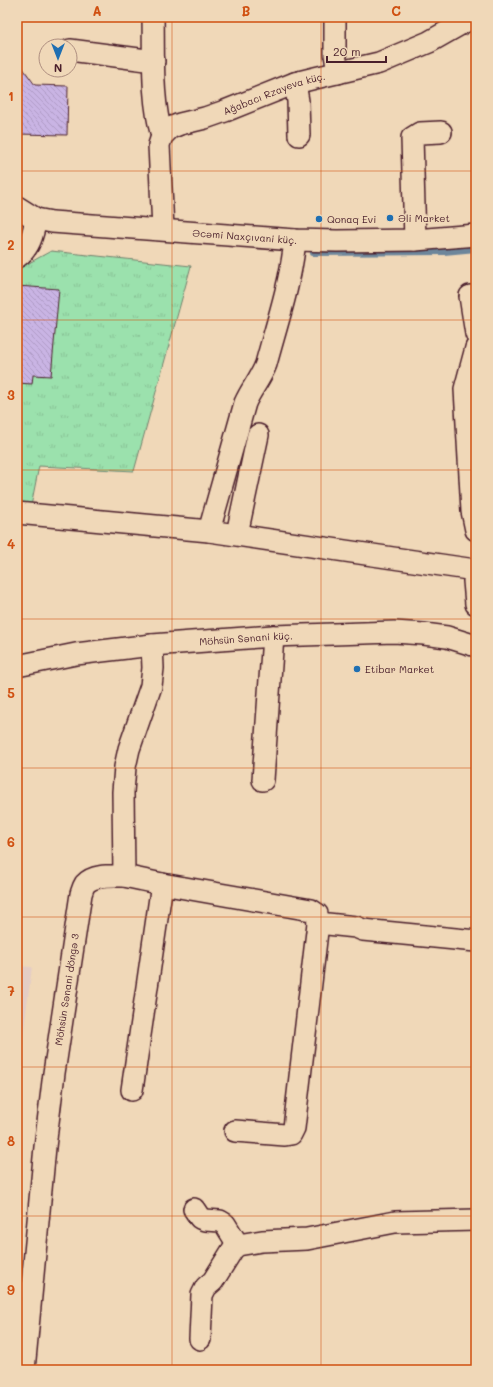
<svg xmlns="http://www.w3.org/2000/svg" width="493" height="1387" font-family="Mali,sans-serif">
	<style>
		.built { fill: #e4cdc5 }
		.park { fill: url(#park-tufts); stroke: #72806c }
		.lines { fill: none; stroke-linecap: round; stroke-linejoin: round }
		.stream { stroke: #6d869b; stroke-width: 6 }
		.building { fill: url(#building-back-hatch); stroke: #4a1f2b }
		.minor-casing { stroke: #4a1f2b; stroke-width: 24 }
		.minor { stroke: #f0d8b8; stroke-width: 21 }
		.grid { fill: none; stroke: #d05011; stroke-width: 1; stroke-opacity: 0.55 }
		.poi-dot { fill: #1f6fb2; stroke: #f0d8b8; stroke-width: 1.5 }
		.labels { text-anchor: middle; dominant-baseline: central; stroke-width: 3; stroke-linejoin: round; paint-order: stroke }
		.street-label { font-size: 10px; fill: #4a1f2b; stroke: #f0d8b8 }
		.poi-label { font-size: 10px; fill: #4a1f2b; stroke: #f0d8b8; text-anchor: start }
		.neatline { fill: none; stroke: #d05011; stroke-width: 1.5 }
		.grid-label { font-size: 13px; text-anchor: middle; font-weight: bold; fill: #d05011 }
	</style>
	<defs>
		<pattern id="park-tufts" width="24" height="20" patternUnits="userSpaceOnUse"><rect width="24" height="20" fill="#9be1ad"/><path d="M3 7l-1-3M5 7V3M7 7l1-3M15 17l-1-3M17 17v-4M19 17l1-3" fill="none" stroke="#87c195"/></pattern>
		<pattern id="building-back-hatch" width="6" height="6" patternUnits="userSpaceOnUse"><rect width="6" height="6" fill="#c9b4e4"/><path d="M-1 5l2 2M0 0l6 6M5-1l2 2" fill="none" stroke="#ae9ac4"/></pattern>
	</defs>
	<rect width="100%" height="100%" fill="#f0d8b8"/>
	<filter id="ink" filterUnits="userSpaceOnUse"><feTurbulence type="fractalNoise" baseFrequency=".025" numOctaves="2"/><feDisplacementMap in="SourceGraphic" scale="8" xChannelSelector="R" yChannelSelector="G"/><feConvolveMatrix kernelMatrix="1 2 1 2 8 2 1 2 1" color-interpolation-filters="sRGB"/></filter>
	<g filter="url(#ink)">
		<!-- built -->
		<path class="built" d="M 17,966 L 32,967 L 17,1083 Z"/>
		<!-- park -->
		<path class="park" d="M 51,251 L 191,266 L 134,471 L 39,466 L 31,506 L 17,504 L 17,269 L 18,269 Z"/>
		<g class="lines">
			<!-- stream -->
			<path class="stream" d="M 313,253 L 444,252 L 476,249"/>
		</g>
		<!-- building -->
		<path class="building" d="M 17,60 L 35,85 L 68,86 L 67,135 L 17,134 Z
			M 17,286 L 59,289 L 51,376 L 33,375 L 32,384 L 17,383 Z"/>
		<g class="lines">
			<defs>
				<g id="minor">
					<path d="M 153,17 C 154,56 151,98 162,136"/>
					<path d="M 335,17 L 335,54 L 338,73"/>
					<path d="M 70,50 L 154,61"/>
					<path d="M 295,83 L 298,101 L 299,135"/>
					<path id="s1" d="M 17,207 L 36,219 L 52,222 L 295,240 L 337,241 L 415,240 L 476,235"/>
					<path id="s2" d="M 163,229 L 159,145 L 162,136 L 170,128 L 180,124 L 205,118 L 225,111 L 295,83 L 315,78 L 379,63 L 429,42 L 473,17"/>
					<path d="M 415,240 L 412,138 L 420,133 L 441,132"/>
					<path d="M 17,257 C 30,248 33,234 36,219"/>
					<path d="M 470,296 L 476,334"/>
					<path d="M 476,348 L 465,389 L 472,511 L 476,530"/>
					<path d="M 17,513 L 209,531 L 475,570"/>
					<path d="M 209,531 L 245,403 C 251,389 261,378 266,364 C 277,323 291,282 295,240"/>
					<path d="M 237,534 L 258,435"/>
					<path d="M 476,568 L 474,581 L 476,604"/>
					<path id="s3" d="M 17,666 L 76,654 L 152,645 L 273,636 L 394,632 L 424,634 L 447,637 L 476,646"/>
					<path d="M 263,780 L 273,636"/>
					<path d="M 124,876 L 162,884 L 311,910 L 317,914 L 318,923 L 294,1128 L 291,1134 L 285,1135 L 235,1131"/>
					<path d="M 318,923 L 356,927 L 363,930 L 476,941"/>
					<path d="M 132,1090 L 162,884"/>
					<path d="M 194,1209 L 200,1218 L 205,1220 L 220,1221 L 225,1224 L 238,1245"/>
					<path d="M 200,1339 L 202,1295 L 206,1287 L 213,1281 L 233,1249 L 238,1245 L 262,1241 L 307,1239 L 395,1222 L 476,1220"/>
					<path id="s4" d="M 24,1370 L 45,1147 L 54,1073 L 81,894 C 82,891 83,887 85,884 C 94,874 112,876 124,876 L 123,792 L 125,767 L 129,749 L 151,686 L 153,668 L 152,645"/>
				</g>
			</defs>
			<!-- minor casing -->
			<use href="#minor" class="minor-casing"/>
			<!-- minor -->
			<use href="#minor" class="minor"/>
		</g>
	</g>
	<!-- grid -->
	<path class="grid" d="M 172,17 L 172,1370M 321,17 L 321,1370M 17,171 L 476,171M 17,320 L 476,320M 17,470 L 476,470M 17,619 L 476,619M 17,768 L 476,768M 17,917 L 476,917M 17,1067 L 476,1067M 17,1216 L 476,1216"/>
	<!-- markers -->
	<g class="poi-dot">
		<circle cx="390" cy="218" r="4"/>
		<circle cx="319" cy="219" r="4"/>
		<circle cx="357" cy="669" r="4"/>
	</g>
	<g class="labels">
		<!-- street labels -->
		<g class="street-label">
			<text stroke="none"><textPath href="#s2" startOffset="215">Ağabacı Rzayeva küç.</textPath></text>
			<text stroke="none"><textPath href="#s1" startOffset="232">Əcəmi Naxçıvani küç.</textPath></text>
			<text stroke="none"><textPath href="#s3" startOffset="231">Möhsün Sənani küç.</textPath></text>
			<text stroke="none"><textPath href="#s4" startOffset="383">Möhsün Sənani döngə 3</textPath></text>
		</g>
		<!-- poi labels -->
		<g class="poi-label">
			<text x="398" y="218">Əli Market</text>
			<text x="327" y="219">Qonaq Evi</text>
			<text x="365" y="669">Etibar Market</text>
		</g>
	</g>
	<!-- margin -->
	<rect width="493" height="1387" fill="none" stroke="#f0d8b8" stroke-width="44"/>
	<!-- north arrow -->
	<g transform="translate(58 58) rotate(180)"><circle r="19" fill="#f0d8b8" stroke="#ae8e80"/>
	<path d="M0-3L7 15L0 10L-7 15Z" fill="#1f6fb2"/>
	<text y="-6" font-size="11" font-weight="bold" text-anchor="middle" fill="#4a1f2b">N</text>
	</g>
	<!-- scale -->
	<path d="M327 56v6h59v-6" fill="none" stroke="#4a1f2b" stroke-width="2"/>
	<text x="333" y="56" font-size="12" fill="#4a1f2b" stroke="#f0d8b8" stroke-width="3" paint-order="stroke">20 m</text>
	<rect x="22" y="22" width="449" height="1343" class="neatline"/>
	<g class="grid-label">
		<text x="97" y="16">A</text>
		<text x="246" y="16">B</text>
		<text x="396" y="16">C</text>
		<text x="11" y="101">1</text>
		<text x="11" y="250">2</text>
		<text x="11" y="400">3</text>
		<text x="11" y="549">4</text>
		<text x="11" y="698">5</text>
		<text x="11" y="847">6</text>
		<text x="11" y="996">7</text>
		<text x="11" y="1146">8</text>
		<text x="11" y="1295">9</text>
	</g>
</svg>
